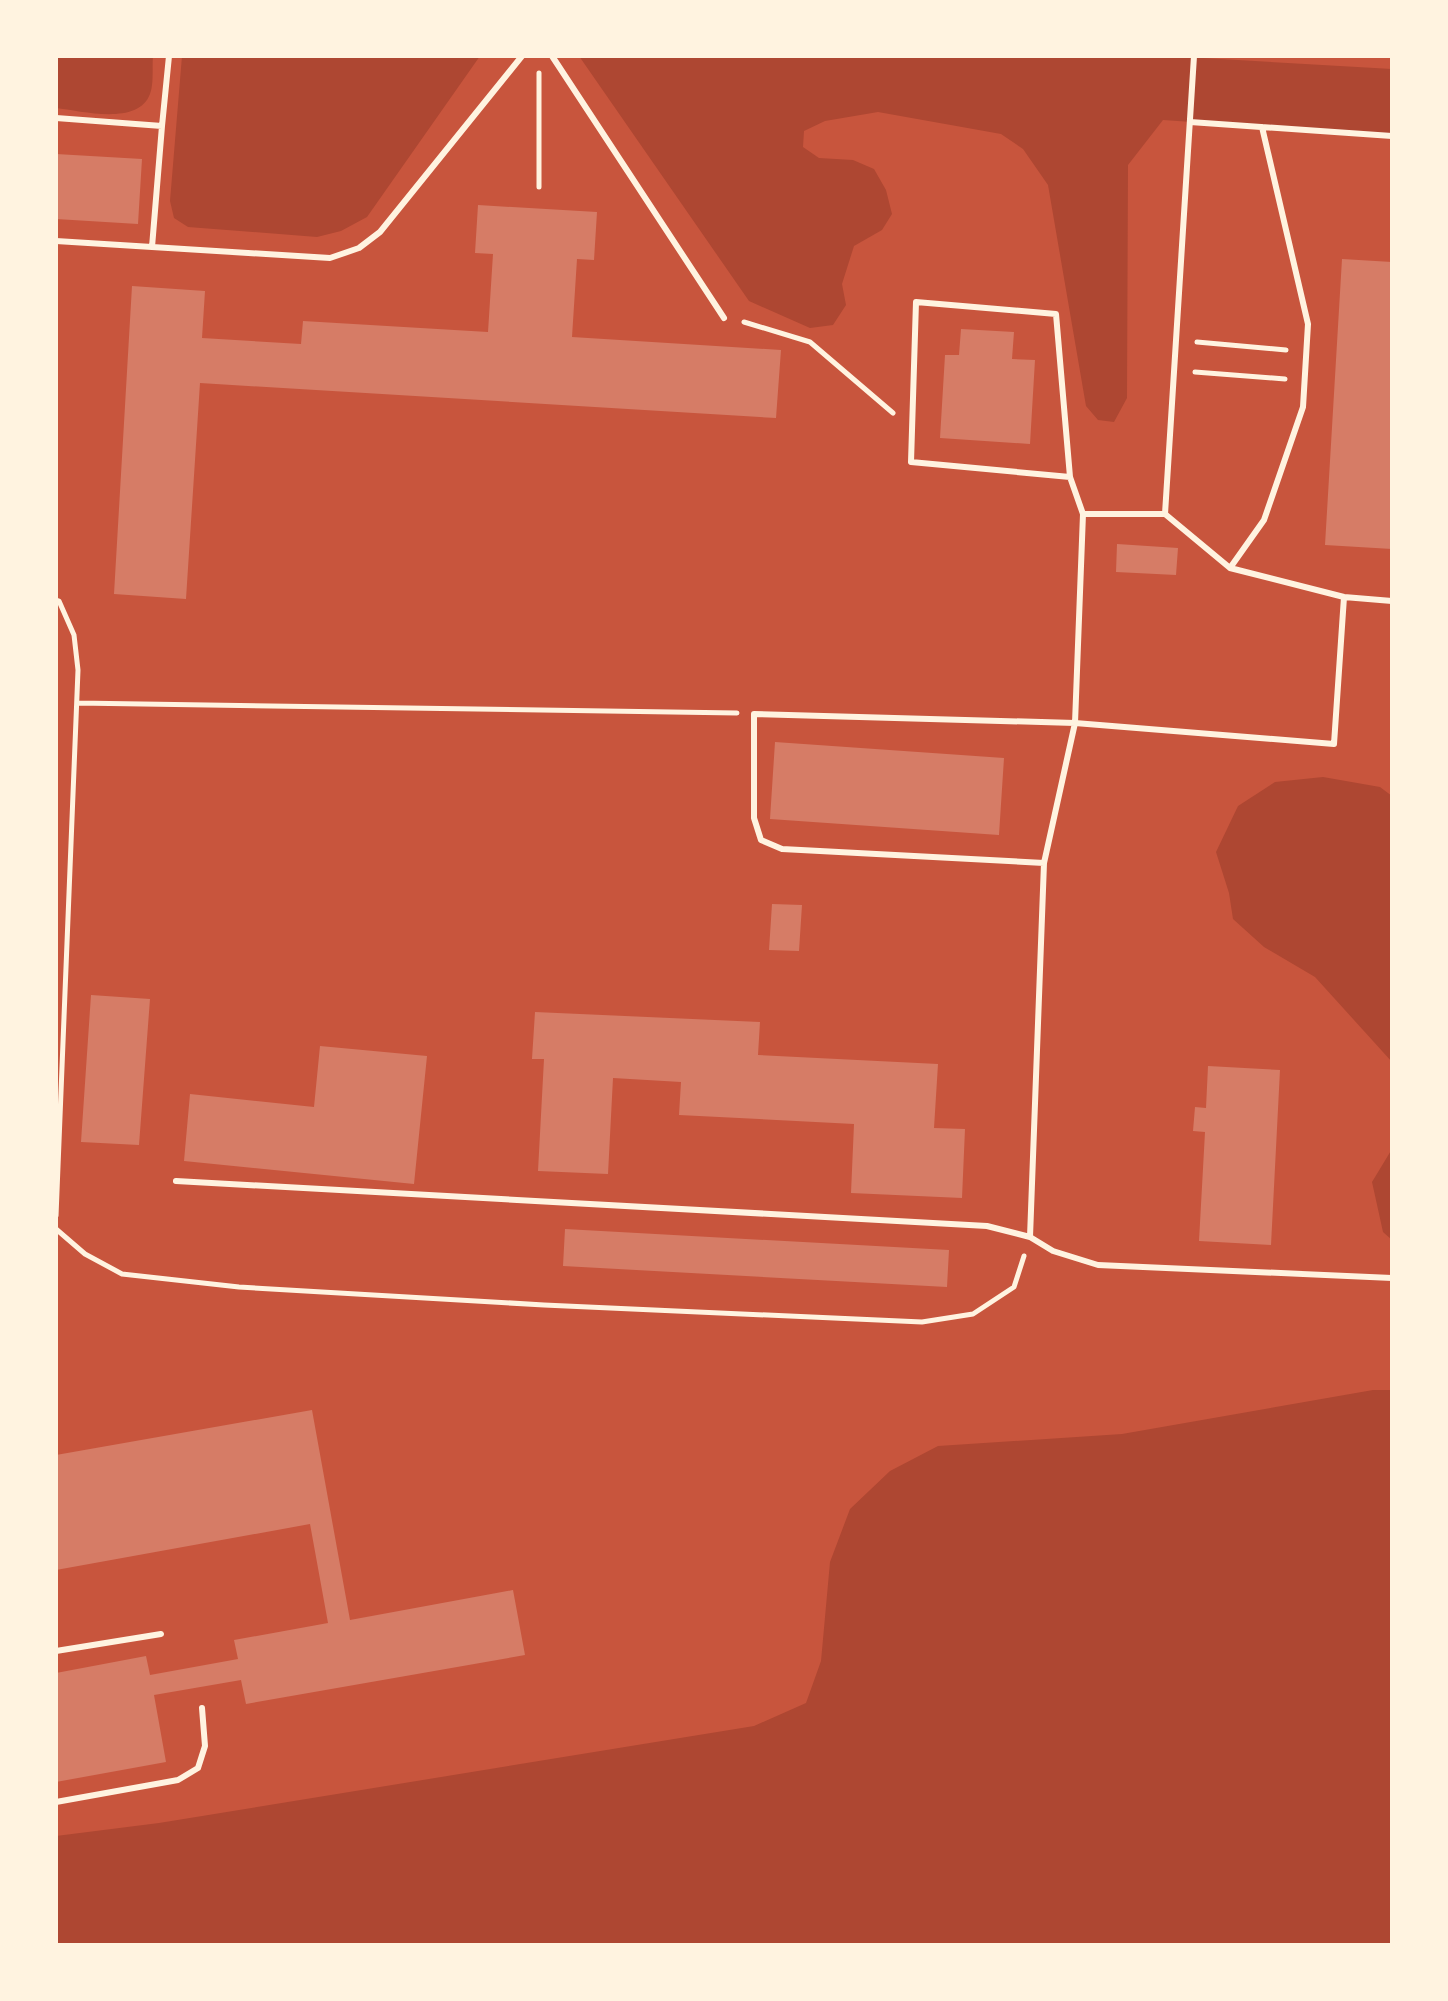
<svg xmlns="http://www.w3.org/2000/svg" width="1448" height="2001" font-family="'Fira Sans Condensed',sans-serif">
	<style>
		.green { fill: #ae4732 }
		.building { fill: #d67c66 }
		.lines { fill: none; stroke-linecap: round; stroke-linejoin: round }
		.path { stroke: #fff3e0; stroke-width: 5 }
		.service { stroke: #fff3e0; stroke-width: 6 }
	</style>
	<rect width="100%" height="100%" fill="#c8553d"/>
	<!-- green -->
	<path class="green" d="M 56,56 L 153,56 C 152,67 154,84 150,94 C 138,126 82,111 56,108 Z
		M 182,56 L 480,56 L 367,217 L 341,231 L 317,237 L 188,227 L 174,218 L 170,201 Z
		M 579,56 L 1169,56 L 1392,69 L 1392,136 L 1163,120 L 1128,165 L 1127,398 L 1114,422 L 1098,420 L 1086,406 L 1048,185 L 1023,149 L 1001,134 L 878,112 L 825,121 L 804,131 L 803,147 L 819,158 L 853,160 L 874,169 L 886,190 L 892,214 L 882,230 L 854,246 L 842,284 L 846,305 L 833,325 L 810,328 L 749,301 Z
		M 1323,777 L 1380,787 L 1392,796 L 1392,1062 L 1315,977 L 1264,947 L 1233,919 L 1229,893 L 1216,852 L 1238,806 L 1275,782 Z
		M 1392,1149 L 1392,1240 L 1383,1232 L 1372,1182 Z
		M 1373,1390 L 1392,1390 L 1392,1945 L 56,1945 L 56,1836 L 159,1823 L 754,1726 L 806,1703 L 821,1661 L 830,1562 L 850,1509 L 890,1471 L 938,1446 L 1122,1434 Z"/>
	<!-- building -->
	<path class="building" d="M 56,154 L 142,159 L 138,224 L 56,219 Z
		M 478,205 L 597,212 L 594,260 L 577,259 L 572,337 L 781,350 L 776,418 L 200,383 L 186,599 L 114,594 L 132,286 L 205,291 L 202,338 L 301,344 L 303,321 L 488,332 L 493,254 L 475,253 Z
		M 1342,259 L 1392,262 L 1392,549 L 1325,545 Z
		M 961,329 L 1014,332 L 1012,359 L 1035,360 L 1030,444 L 940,438 L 945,355 L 959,355 Z
		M 1117,544 L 1178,548 L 1176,575 L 1116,572 Z
		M 775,742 L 1004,758 L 999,835 L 770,819 Z
		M 772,904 L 802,905 L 799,951 L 769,950 Z
		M 91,995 L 150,999 L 139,1145 L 81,1142 Z
		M 535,1012 L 760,1022 L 758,1055 L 938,1064 L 934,1128 L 965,1129 L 962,1198 L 851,1193 L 854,1124 L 679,1115 L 681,1082 L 613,1078 L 608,1174 L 538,1171 L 544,1059 L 532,1059 Z
		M 320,1046 L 427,1056 L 414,1184 L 184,1161 L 190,1094 L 314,1107 Z
		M 1208,1066 L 1280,1070 L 1271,1245 L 1199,1241 L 1205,1132 L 1193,1131 L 1195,1107 L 1206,1108 Z
		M 565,1229 L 949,1250 L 947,1287 L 563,1266 Z
		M 312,1410 L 350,1620 L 513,1590 L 525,1655 L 246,1704 L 241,1680 L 154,1695 L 166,1762 L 56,1782 L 56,1673 L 146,1656 L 150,1675 L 238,1659 L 234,1640 L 328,1623 L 310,1524 L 56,1570 L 56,1455 Z"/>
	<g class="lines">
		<!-- path -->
		<path class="path" d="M 539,73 L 539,187
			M 744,322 L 810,342 L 893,413
			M 1197,342 L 1286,350
			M 1195,372 L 1285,379
			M 56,600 L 59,601 L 74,635 L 78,670 L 56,1216
			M 77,703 L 737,713
			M 56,1229 L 85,1254 L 122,1274 L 239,1287 L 544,1305 L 922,1322 L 973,1314 L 1014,1287 L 1024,1256"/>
		<!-- service -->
		<path class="service" d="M 552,56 L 724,318
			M 1194,56 L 1165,514 L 1230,568 L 1344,597 L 1392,601
			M 56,118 L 162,126 L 152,247 L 56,241
			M 1190,122 L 1392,136
			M 162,126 L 169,56
			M 152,247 L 330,258 L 359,248 L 380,232 L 522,56
			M 1070,477 L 911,462 L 916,302 L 1056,314 L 1070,477 L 1083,514 L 1075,723 L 1044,863 L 782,849 L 761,840 L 754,818 L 754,714 L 1075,723 L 1334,744 L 1344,597
			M 1083,514 L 1165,514
			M 1230,568 L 1264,520 L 1303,407 L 1308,324 L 1262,127
			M 1044,863 L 1030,1237 L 1053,1251 L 1098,1265 L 1392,1278
			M 176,1181 L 987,1226 L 1030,1237
			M 56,1651 L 161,1634
			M 56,1802 L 178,1780 L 198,1768 L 205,1746 L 202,1708"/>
	</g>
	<!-- border -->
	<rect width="1448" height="2001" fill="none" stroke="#fff3e0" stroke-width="116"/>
</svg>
